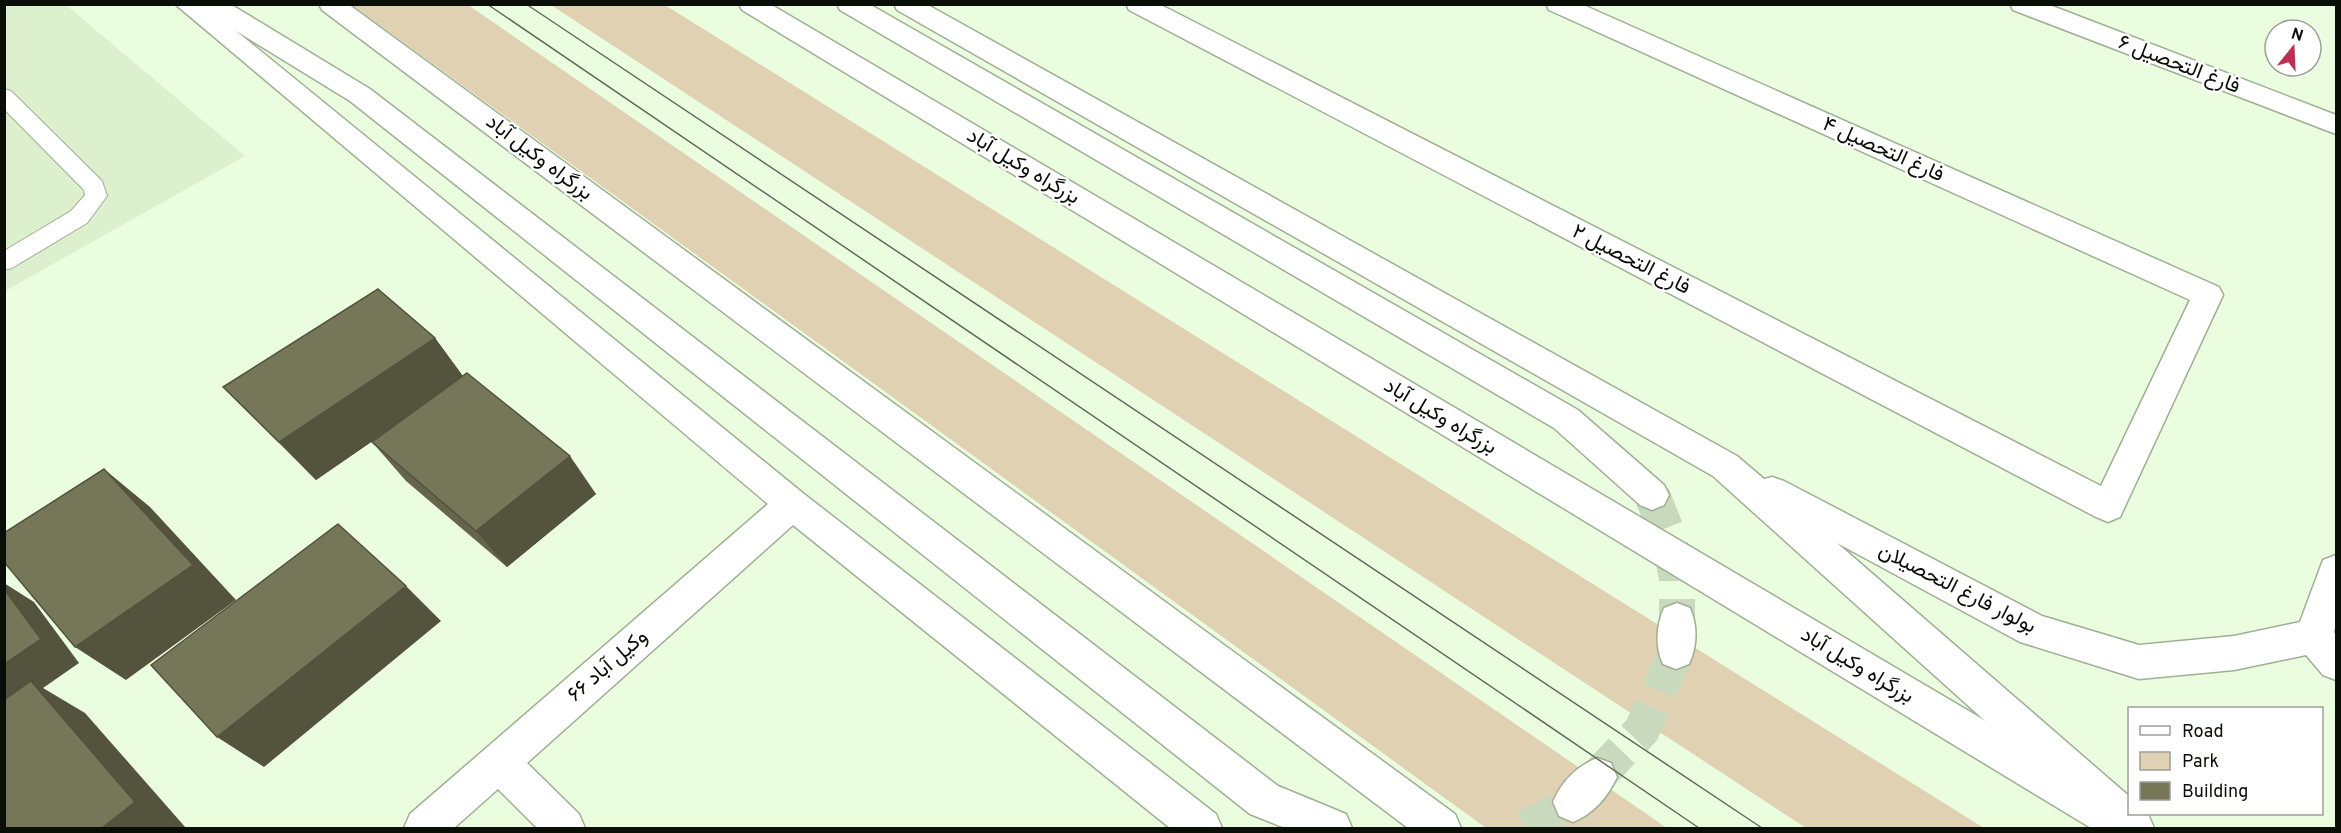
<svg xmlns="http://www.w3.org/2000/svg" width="2341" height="833" font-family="Overpass,Vazirmatn,sans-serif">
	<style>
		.built { fill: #dcf0cd }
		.green { fill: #e0d1b3 }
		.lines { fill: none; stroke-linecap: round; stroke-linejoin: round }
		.highway-tunnel { stroke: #c9d9be; stroke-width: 36; stroke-dasharray: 36 18; stroke-linecap: butt }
		.lane-casing { stroke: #9eaf93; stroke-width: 2 }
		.street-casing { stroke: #9eaf93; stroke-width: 3 }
		.secondary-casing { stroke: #9eaf93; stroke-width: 3 }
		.highway-casing { stroke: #9eaf93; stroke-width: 3 }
		.lane { fill: #fff; fill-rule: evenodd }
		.street { fill: #fff; fill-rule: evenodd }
		.secondary { fill: #fff; fill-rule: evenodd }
		.highway { fill: #fff; fill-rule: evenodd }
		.tram { stroke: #606b5a; stroke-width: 1.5 }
		.wall { fill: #65654d }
		.shaded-wall { fill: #53533e }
		.building { fill: #767659; stroke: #53533e; stroke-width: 1.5 }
		.labels { text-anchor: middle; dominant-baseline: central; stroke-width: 5; stroke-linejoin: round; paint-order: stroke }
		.street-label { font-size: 21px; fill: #090f06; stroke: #fff }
	</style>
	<rect width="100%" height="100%" fill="#ebfddf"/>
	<!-- built -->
	<path class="built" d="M 5,5 L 66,5 L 245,156 L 5,291 Z"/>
	<!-- green -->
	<path class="green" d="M 352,5 L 468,5 L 1667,828 L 1486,828 Z
		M 551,5 L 665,5 L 1984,828 L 1806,828 Z"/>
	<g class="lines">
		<!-- highway-tunnel -->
		<path class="highway-tunnel" d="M 1652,495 L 1668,535 L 1677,577 L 1677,620
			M 1597,777 L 1642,730 L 1676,652
			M 1526,828 L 1573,802"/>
		<defs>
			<path id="lane" d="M 4,89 L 11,91 L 102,181 L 107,196 L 87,223 L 12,268 L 4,270 L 4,251 L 71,211 L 85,195 L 84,190 L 4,109 Z"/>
			<path id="street" d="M 175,4 L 203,4 L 804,494 L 1216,814 L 1222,828 L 1170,828 L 793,525 L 527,763 L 579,814 L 585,828 L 537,828 L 498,789 L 454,828 L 404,828 L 410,814 L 768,504 Z
				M 1126,4 L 1159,4 L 2101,486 L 2190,300 L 1549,10 L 1546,4 L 1581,4 L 2219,287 L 2223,295 L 2120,517 L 2108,522 L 2096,517 L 1129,10 Z
				M 2010,4 L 2047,4 L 2336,115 L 2336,134 L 2013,10 Z"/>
			<path id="secondary" d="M 894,4 L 926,4 L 1737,456 L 1764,479 L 1772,477 L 1784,481 L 2042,616 L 2139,645 L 2234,636 L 2300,622 L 2323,560 L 2336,555 L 2336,624 L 2334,632 L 2336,635 L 2336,680 L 2323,675 L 2306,655 L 2234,670 L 2139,679 L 2020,642 L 1837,543 L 2130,797 L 2130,814 L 2148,814 L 2154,828 L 2104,828 L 1713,476 L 897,10 Z"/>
			<path id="highway" d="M 199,4 L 230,4 L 370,89 L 1278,786 L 1346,814 L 1352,828 L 1285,828 L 1250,814 L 350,101 L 202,10 Z
				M 319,4 L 348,4 L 1455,814 L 1461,828 L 1408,828 L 322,10 Z
				M 739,4 L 770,4 L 2130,806 L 2130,814 L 2142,814 L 2148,828 L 2091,828 L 742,10 Z
				M 837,4 L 869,4 L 1578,410 L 1664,485 L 1669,495 L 1664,505 L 1652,510 L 1640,505 L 1554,428 L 840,10 Z
				M 1677,603 L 1690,608 C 1698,626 1697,647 1689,664 L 1676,669 L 1663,664 C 1655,647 1656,626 1664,608 Z
				M 1597,758 L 1611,763 L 1617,777 C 1608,797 1593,814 1573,822 L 1559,816 L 1553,802 C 1561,782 1577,766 1597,758 Z"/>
		</defs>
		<!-- lane casing -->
		<use href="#lane" class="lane-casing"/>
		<!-- street casing -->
		<use href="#street" class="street-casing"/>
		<!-- secondary casing -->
		<use href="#secondary" class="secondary-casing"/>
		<!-- highway casing -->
		<use href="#highway" class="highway-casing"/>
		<!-- lane -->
		<use href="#lane" class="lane"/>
		<!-- street -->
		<use href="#street" class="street"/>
		<!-- secondary -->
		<use href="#secondary" class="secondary"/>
		<!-- highway -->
		<use href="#highway" class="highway"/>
		<!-- tram -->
		<path class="tram" d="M 487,4 L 1699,828
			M 526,4 L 1762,828"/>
	</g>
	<!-- wall -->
	<path class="wall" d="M 435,338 L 463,376 L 596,494 L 507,567 L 406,481 L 372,442 L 390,429 L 316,480 L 223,387 Z"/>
	<!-- shaded-wall -->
	<path class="shaded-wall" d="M 435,338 L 464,378 L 316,480 L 279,442 Z
		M 570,456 L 596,494 L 507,567 L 476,531 Z
		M 104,469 L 150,507 L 236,600 L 126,680 L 75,647 Z
		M 4,583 L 34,602 L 79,663 L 43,688 L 85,713 L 186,828 L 102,828 L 4,714 Z
		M 406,586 L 441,621 L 264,767 L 217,737 Z"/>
	<!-- building -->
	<path class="building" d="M 378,289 L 435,338 L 279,442 L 223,387 Z
		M 467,373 L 570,456 L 476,531 L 372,442 Z
		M 104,469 L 193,565 L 75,647 L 4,562 L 4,533 Z
		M 338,524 L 406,586 L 217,737 L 151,665 Z
		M 4,589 L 41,639 L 4,664 Z
		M 31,681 L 135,802 L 102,828 L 4,828 L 4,700 Z"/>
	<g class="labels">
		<!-- street labels -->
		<g class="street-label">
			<text transform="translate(2179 65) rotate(21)">فارغ التحصیل ۶</text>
			<text transform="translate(1883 150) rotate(24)">فارغ التحصیل ۴</text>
			<text transform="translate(539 158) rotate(37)">بزرگراه وکیل آباد</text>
			<text transform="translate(1023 167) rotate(31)">بزرگراه وکیل آباد</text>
			<text transform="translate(1631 260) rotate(27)">فارغ التحصیل ۲</text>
			<text transform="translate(1440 417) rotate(31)">بزرگراه وکیل آباد</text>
			<text transform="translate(1957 589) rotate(27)">بولوار فارغ التحصیلان</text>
			<text transform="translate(608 666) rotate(-41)">وکیل آباد ۶۶</text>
			<text transform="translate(1857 666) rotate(31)">بزرگراه وکیل آباد</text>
		</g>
	</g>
	<!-- border -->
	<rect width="2341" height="833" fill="none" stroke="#090f06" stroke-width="12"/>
	<!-- legend -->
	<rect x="2128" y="707" width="195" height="108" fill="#ffffff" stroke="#9d9f9b" stroke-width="1.5"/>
	<rect x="2140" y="726" width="30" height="9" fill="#ffffff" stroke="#9d9f9b" stroke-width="1.5"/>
	<text x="2182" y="737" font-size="18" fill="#090f06">Road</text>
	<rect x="2140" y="752" width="30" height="18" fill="#e0d1b3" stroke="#9d9f9b" stroke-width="1.5"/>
	<text x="2182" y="767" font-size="18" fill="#090f06">Park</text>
	<rect x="2140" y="782" width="30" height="18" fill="#767659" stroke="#9d9f9b" stroke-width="1.5"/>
	<text x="2182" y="797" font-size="18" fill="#090f06">Building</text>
	<!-- north arrow -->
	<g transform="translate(2293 48) rotate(18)"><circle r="28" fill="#ffffff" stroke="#9d9f9b" stroke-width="1.5"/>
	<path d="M0-4.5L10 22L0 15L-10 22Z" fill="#bf2f50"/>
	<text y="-9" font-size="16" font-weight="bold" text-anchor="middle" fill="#090f06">N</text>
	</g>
</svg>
